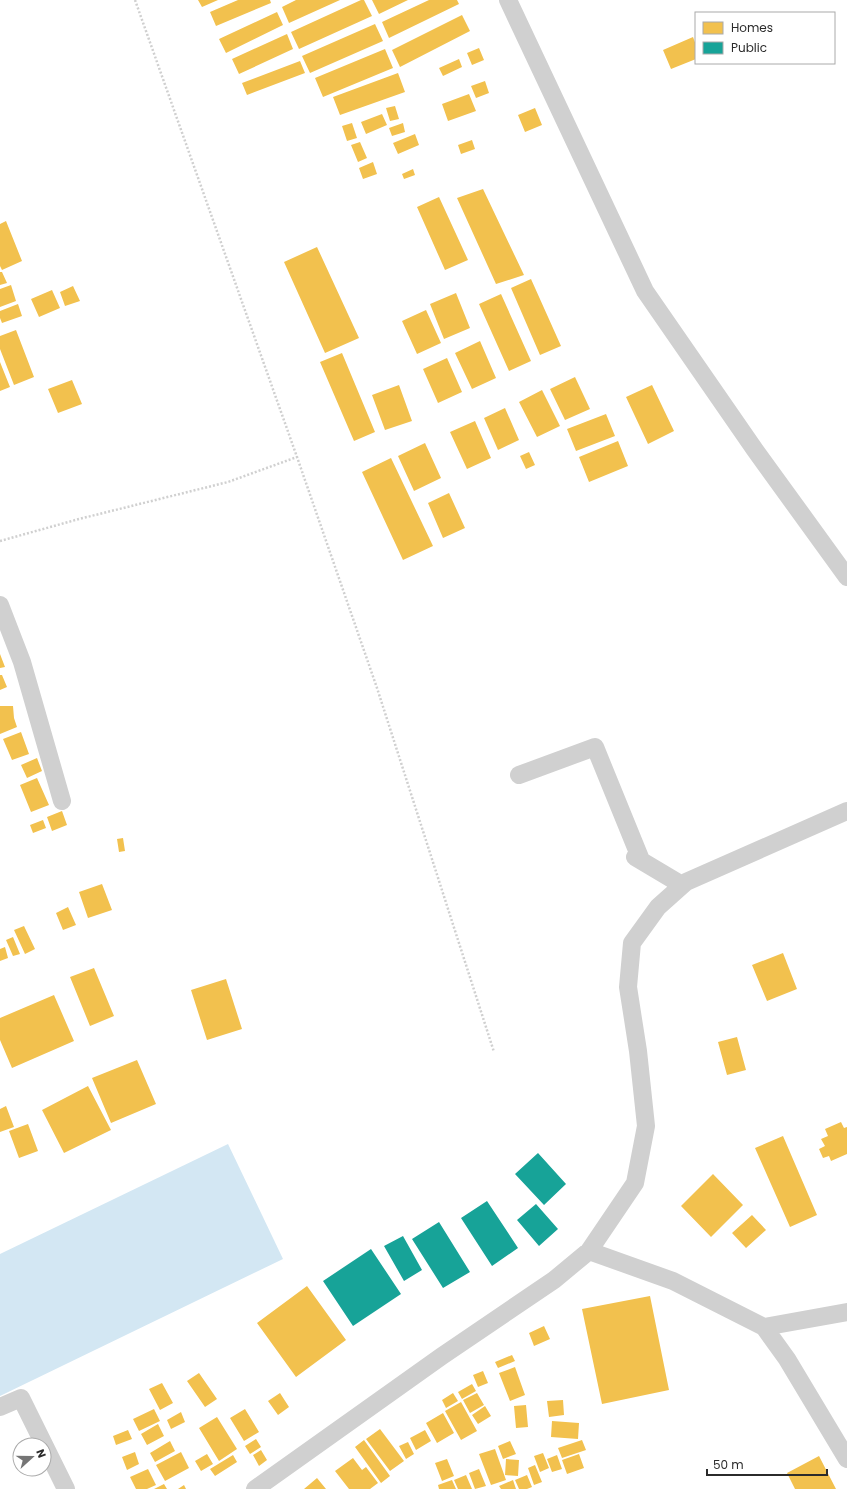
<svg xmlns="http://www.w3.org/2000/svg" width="847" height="1489" font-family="Poppins,sans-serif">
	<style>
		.water { fill: #d3e7f3 }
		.homes { fill: #f2c14e }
		.public { fill: #17a398 }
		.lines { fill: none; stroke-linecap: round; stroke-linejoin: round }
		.path { stroke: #d0d0d0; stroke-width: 2.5; stroke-dasharray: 2 2; stroke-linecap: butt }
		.minor { stroke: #d0d0d0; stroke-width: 18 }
	</style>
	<rect width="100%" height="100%" fill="#fff"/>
	<!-- water -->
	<path class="water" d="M 228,1144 L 283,1259 L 0,1396 L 0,1254 Z"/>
	<!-- homes -->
	<path class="homes" d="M 198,0 L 218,0 L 202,7 Z
		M 238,0 L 270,0 L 271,3 L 216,26 L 210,12 Z
		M 296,0 L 340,0 L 289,23 L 282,7 Z
		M 361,0 L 364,0 L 372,16 L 299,49 L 291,32 Z
		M 372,0 L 408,0 L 379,14 Z
		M 429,0 L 457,0 L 459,4 L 389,38 L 382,22 Z
		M 277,12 L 283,25 L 226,53 L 219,39 Z
		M 462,15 L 470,31 L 400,67 L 392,50 Z
		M 375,24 L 383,41 L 310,73 L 302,56 Z
		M 287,34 L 293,49 L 239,74 L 232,59 Z
		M 693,37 L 696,45 L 696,59 L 671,69 L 663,50 Z
		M 479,48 L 484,60 L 472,65 L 467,53 Z
		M 385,49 L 393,68 L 323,97 L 315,78 Z
		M 459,59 L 462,67 L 443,76 L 439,68 Z
		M 300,61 L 305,73 L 247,95 L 242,83 Z
		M 398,73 L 405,92 L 340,115 L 333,97 Z
		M 485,81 L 489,93 L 476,98 L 471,86 Z
		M 469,94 L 476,111 L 448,121 L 442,104 Z
		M 395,106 L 399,119 L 390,121 L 386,108 Z
		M 535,108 L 542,125 L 525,132 L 518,115 Z
		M 382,114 L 387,125 L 366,134 L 361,122 Z
		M 352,123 L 357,138 L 347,141 L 342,126 Z
		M 403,123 L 405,132 L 392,136 L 389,128 Z
		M 415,134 L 419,145 L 398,154 L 393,143 Z
		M 472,140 L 475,149 L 461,154 L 458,145 Z
		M 360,142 L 367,158 L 358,162 L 351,145 Z
		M 373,162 L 377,174 L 363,179 L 359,168 Z
		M 413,169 L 415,175 L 404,179 L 402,174 Z
		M 483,189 L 524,275 L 496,284 L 457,198 Z
		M 439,197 L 468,260 L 445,270 L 417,207 Z
		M 6,221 L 22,261 L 2,270 L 0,266 L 0,224 Z
		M 317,247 L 359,338 L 325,353 L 284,262 Z
		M 0,272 L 2,272 L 7,283 L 0,285 Z
		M 531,279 L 561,346 L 540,355 L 511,288 Z
		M 11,285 L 16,301 L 0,307 L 0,289 Z
		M 73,286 L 80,301 L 65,306 L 60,292 Z
		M 52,290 L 60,308 L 39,317 L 31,299 Z
		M 456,293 L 470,328 L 444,339 L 430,304 Z
		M 501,294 L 531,361 L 509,371 L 479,304 Z
		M 18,304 L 22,316 L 2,323 L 0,318 L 0,311 Z
		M 426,310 L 441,343 L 417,354 L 402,321 Z
		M 16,330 L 34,377 L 14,385 L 0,349 L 0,336 Z
		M 480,341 L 496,378 L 472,389 L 455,353 Z
		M 342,353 L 375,432 L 354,441 L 320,362 Z
		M 447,358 L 462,392 L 438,403 L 423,369 Z
		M 0,362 L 10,387 L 0,391 Z
		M 575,377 L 590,409 L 565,420 L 550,389 Z
		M 72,380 L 82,404 L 58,413 L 48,389 Z
		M 399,385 L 412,421 L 385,430 L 372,395 Z
		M 652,385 L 674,431 L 648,444 L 626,397 Z
		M 542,390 L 560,426 L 537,437 L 519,402 Z
		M 505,408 L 519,440 L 498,450 L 484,418 Z
		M 606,414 L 615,436 L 576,451 L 567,429 Z
		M 475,421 L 491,458 L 467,469 L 450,432 Z
		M 618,441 L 628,466 L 589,482 L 579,457 Z
		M 425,443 L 441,478 L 414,491 L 398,456 Z
		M 529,452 L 535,465 L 526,469 L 520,456 Z
		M 391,458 L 433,546 L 403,560 L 362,472 Z
		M 449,493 L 465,528 L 443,538 L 428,503 Z
		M 0,654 L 5,667 L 0,668 Z
		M 0,675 L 2,675 L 7,687 L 0,690 Z
		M 0,706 L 13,706 L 14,718 L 17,727 L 0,734 Z
		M 21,732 L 29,754 L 12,760 L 3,739 Z
		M 37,758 L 42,771 L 27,778 L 21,765 Z
		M 37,778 L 49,805 L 31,812 L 20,785 Z
		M 62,811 L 67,825 L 52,831 L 47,817 Z
		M 43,820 L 46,828 L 33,833 L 30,825 Z
		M 123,838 L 125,851 L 119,852 L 117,839 Z
		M 102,884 L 112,910 L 88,918 L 79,892 Z
		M 68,907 L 76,925 L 63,930 L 56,913 Z
		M 24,926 L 35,949 L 25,954 L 14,930 Z
		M 13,937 L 20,954 L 13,956 L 6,940 Z
		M 5,947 L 8,958 L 0,961 L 0,949 Z
		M 783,953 L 797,989 L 767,1001 L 752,965 Z
		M 94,968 L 114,1016 L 90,1026 L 70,977 Z
		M 226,979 L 242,1029 L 207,1040 L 191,990 Z
		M 54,995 L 74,1041 L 12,1068 L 0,1040 L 0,1018 Z
		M 737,1037 L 746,1070 L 727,1075 L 718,1042 Z
		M 137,1060 L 156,1104 L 111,1123 L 92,1078 Z
		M 88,1086 L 111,1130 L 64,1153 L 42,1110 Z
		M 6,1106 L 14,1127 L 0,1132 L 0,1109 Z
		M 841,1122 L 844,1128 L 847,1127 L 847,1154 L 831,1161 L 829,1156 L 823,1158 L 819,1149 L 825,1146 L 821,1139 L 828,1136 L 825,1129 Z
		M 28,1124 L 38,1151 L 19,1158 L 9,1131 Z
		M 783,1136 L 817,1215 L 790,1227 L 755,1148 Z
		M 713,1174 L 743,1205 L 711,1237 L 681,1206 Z
		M 752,1215 L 766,1230 L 746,1248 L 732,1233 Z
		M 307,1286 L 346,1340 L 296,1377 L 257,1323 Z
		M 650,1296 L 669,1390 L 602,1404 L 582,1309 Z
		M 544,1326 L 550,1339 L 534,1346 L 529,1333 Z
		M 512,1355 L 515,1361 L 498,1368 L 495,1362 Z
		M 515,1367 L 525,1395 L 510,1401 L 499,1373 Z
		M 483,1371 L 488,1383 L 478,1387 L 473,1375 Z
		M 199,1373 L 217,1399 L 205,1407 L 187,1381 Z
		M 162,1383 L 173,1403 L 160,1410 L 149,1389 Z
		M 472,1384 L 476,1391 L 462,1399 L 458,1392 Z
		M 280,1393 L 289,1407 L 278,1415 L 268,1401 Z
		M 453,1393 L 458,1401 L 446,1408 L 442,1400 Z
		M 477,1393 L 484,1405 L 470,1413 L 463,1400 Z
		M 563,1400 L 564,1415 L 549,1417 L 547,1401 Z
		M 461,1402 L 477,1431 L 461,1440 L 445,1411 Z
		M 526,1405 L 528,1427 L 516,1428 L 514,1406 Z
		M 485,1406 L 491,1416 L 478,1424 L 472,1415 Z
		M 154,1409 L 160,1421 L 139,1431 L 133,1419 Z
		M 245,1409 L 259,1432 L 244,1441 L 230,1418 Z
		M 181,1412 L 185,1422 L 171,1429 L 167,1420 Z
		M 443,1413 L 454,1433 L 437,1443 L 426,1423 Z
		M 217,1417 L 237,1449 L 219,1461 L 199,1428 Z
		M 552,1421 L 579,1423 L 578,1439 L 551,1437 Z
		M 158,1424 L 164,1436 L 147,1445 L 141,1434 Z
		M 380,1429 L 404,1461 L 390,1471 L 366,1439 Z
		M 128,1430 L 132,1439 L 116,1445 L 113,1436 Z
		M 425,1430 L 431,1441 L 416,1450 L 410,1438 Z
		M 256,1439 L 261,1447 L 250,1454 L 245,1446 Z
		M 364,1440 L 390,1476 L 381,1483 L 355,1447 Z
		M 582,1440 L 586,1450 L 562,1458 L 558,1448 Z
		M 170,1441 L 175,1451 L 155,1462 L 150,1453 Z
		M 510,1441 L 516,1454 L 503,1459 L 498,1446 Z
		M 408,1442 L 414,1454 L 406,1459 L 399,1446 Z
		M 495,1449 L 506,1480 L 491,1485 L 479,1454 Z
		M 261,1450 L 267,1460 L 259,1466 L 253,1455 Z
		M 135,1452 L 139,1464 L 127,1470 L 122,1457 Z
		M 181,1452 L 189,1468 L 165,1481 L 156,1465 Z
		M 543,1453 L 549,1468 L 540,1472 L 534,1456 Z
		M 207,1454 L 213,1464 L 201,1471 L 195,1461 Z
		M 579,1454 L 584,1468 L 567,1474 L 562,1460 Z
		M 233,1455 L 237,1462 L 215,1476 L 210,1469 Z
		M 557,1455 L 562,1469 L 552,1472 L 547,1459 Z
		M 819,1456 L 836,1489 L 795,1489 L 787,1473 Z
		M 353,1458 L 362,1470 L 366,1467 L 378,1483 L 370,1489 L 349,1489 L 335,1471 Z
		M 447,1459 L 454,1476 L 442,1481 L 435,1463 Z
		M 506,1459 L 519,1460 L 518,1476 L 505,1475 Z
		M 535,1465 L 542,1482 L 534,1485 L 528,1468 Z
		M 148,1469 L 156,1485 L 147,1489 L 136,1489 L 130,1477 Z
		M 479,1469 L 486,1486 L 475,1489 L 469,1473 Z
		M 466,1475 L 472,1489 L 458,1489 L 454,1480 Z
		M 527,1475 L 532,1487 L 527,1489 L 519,1489 L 515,1480 Z
		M 317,1478 L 326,1489 L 304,1489 Z
		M 452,1480 L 456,1489 L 439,1489 L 438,1485 Z
		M 513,1480 L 516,1489 L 501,1489 L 499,1486 Z
		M 164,1484 L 167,1489 L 154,1489 Z
		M 184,1485 L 186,1489 L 178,1489 Z"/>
	<!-- public -->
	<path class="public" d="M 538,1153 L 566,1184 L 544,1205 L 515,1174 Z
		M 487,1201 L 518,1248 L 492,1266 L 461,1218 Z
		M 536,1204 L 558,1229 L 539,1246 L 517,1220 Z
		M 439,1222 L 470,1272 L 443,1288 L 412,1239 Z
		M 403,1236 L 422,1270 L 404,1281 L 384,1246 Z
		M 371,1249 L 401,1294 L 353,1326 L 323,1281 Z"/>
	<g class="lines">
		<!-- path -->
		<path class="path" d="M 135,0 L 297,457 L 377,688 L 494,1052
			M 0,541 L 79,519 L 228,482 L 297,457"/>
		<!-- minor -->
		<path class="minor" d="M 508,0 L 645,291 L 755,450 L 847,577
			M 0,605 L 22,662 L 62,801
			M 519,775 L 595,747 L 641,860
			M 635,857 L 682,885
			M 589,1251 L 673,1281 L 764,1327 L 787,1359 L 847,1459
			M 764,1327 L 847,1312
			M 0,1407 L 21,1398 L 66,1489
			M 255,1489 L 442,1356 L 554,1280 L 589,1251 L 635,1183 L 646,1126 L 638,1051 L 628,987 L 632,943 L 658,907 L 686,882 L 847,811"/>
	</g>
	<!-- legend -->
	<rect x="695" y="12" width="140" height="52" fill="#ffffff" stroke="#aaaaaa"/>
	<rect x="703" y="22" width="20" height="12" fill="#f2c14e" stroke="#aaaaaa"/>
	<text x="731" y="32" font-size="12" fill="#2b2b2b">Homes</text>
	<rect x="703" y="42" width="20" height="12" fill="#17a398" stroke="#aaaaaa"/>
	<text x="731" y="52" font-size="12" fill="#2b2b2b">Public</text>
	<!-- north arrow -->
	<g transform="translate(32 1457) rotate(69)"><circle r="19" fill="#ffffff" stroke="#aaaaaa"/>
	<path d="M0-3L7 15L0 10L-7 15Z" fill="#757575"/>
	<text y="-6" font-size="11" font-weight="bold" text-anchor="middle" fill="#2b2b2b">N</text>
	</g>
	<!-- scale -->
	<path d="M707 1469v6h120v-6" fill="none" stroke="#2b2b2b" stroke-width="2"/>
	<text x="713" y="1469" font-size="12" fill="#2b2b2b" stroke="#ffffff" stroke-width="3" paint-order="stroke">50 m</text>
</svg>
